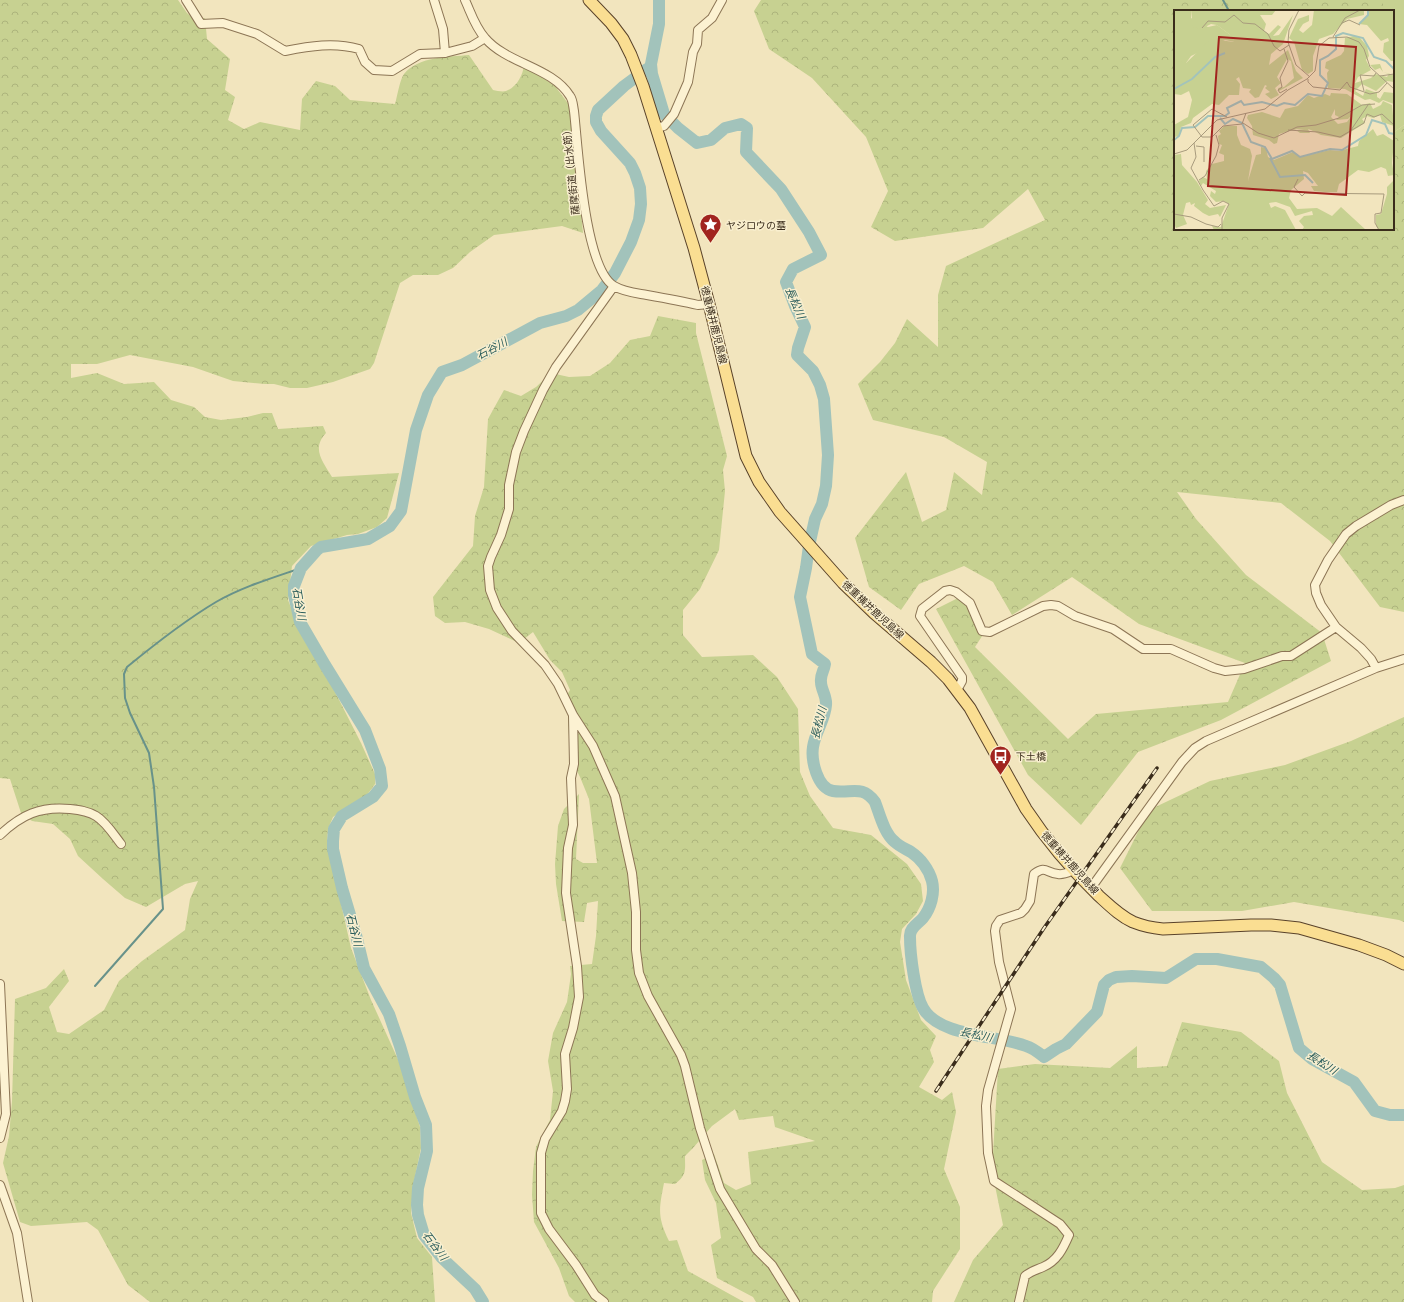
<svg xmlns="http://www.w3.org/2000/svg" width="1404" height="1302" font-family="'Roboto Serif','Noto Sans JP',serif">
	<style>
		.green { fill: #c7d191 }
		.forest { fill: url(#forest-crowns) }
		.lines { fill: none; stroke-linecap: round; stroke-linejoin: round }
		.stream { stroke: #68928a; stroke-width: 2 }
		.river { stroke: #a2c3bb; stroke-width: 12 }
		.minor-casing { stroke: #8c7555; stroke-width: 10 }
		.major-casing { stroke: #59422a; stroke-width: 13 }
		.minor { stroke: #fcf2d2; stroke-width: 8 }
		.major { stroke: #fade92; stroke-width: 11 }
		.rail-casing { stroke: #3a2c1b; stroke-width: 3.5 }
		.rail { stroke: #f9efcf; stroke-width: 2; stroke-dasharray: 6; stroke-linecap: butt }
		.labels { text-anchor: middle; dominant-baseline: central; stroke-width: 3; stroke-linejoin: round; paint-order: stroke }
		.street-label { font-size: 10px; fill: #3a2c1b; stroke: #f9efcf }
		.poi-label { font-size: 10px; fill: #3a2c1b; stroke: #f9efcf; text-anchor: start }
		.water-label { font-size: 11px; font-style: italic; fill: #295c5b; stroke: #f9efcf }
		.inset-river { fill: none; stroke: #a2c3bb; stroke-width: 2 }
		.inset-road { fill: none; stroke: #a89b7d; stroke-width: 1 }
		.view { fill: #a1241f; fill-opacity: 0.15; stroke: #a1241f; stroke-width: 2 }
		.inset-edge { fill: none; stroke: #3a2c1b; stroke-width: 2 }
	</style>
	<defs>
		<pattern id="forest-crowns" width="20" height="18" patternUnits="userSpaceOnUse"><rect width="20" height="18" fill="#c7d191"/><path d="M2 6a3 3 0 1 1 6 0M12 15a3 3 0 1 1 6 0" fill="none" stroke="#acb47c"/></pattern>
	</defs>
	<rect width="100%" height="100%" fill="#f2e5be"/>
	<!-- green -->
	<path class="green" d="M 1383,0 L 1404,0 L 1404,125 L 1393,133 L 1393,11 L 1383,11 Z"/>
	<!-- forest -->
	<path class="forest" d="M 0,0 L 178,0 L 187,13 L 196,21 L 205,18 L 207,39 L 230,59 L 225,90 L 235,97 L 228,120 L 244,129 L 260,122 L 300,130 L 302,99 L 316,81 L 335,86 L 350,100 L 395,104 C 397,97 400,79 404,74 C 419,56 449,57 469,55 L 493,90 C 497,91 503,92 506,91 C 517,87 523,75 524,65 L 555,86 L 570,106 L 583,233 L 562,226 L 494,235 L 470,252 L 453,268 L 438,275 L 413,275 L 400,283 L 374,363 L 370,369 L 333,382 L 307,388 L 290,388 L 274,384 L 265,384 L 233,381 L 193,367 L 130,355 L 97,364 L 71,364 L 71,378 L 97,373 L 124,384 L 154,382 L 171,400 L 194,407 L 205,417 L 221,420 L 247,417 L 263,413 L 272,413 L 278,429 L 323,426 L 326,433 C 311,449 323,462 332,477 L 399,473 L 387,518 L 377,527 L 358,534 L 347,535 L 311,546 L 292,566 L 288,600 L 303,638 L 332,686 L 361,743 L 375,774 L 375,784 L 367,795 L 333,817 L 328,829 L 327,842 L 351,948 L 371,1000 L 400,1064 L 420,1127 L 421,1148 L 413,1186 L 411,1213 L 417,1238 L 432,1257 L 435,1302 L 150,1302 L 128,1285 L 98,1230 L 87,1222 L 31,1226 L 20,1222 L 3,1163 L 9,1136 L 12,1101 L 15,999 L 46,988 L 64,969 L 69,981 L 49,1007 L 57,1032 L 69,1034 L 104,1010 L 119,981 L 142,961 L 185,930 L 190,899 L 198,881 L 185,884 L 146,907 L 125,898 L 103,879 L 78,856 L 70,839 L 53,824 L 32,821 L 21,813 L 10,779 L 0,778 Z
		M 761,0 L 1383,0 L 1383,11 L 1175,11 L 1175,229 L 1393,229 L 1393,133 L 1404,125 L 1404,612 L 1380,607 L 1330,541 L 1281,503 L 1177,492 L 1196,519 L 1246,575 L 1322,633 L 1331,661 L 1221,720 L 1138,752 L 1081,825 L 1028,775 L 936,609 L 962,596 L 986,630 L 975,647 L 1068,739 L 1096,714 L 1228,702 L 1245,663 L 1139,624 L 1072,577 L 1012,615 L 993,582 L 964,566 L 919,584 L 901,610 L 869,587 L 855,538 L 906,472 L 922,522 L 946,510 L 954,472 L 982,495 L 987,462 L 944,437 L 873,420 L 858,384 L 880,362 L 895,343 L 907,319 L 938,347 L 938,295 L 946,266 L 1045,220 L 1028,189 L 983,228 L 895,241 L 871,227 L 888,191 L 866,137 L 812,78 L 769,49 L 754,11 Z
		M 658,316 L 696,323 L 696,333 L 727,456 L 723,470 L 725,491 L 719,550 L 700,589 L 683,610 L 683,635 L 702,657 L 753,655 L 777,677 L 798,709 L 800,772 L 810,796 L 833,828 L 871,835 L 907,864 L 921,884 L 923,901 L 916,914 L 902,929 L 900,942 L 906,980 L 921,1020 L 936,1036 L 930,1050 L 934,1062 L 919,1087 L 942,1100 L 952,1092 L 956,1112 L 944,1169 L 960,1207 L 960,1249 L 933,1291 L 932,1302 L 756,1302 L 753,1297 L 717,1278 L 711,1245 L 721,1238 L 716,1203 L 705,1180 L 702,1160 L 714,1154 L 724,1183 L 736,1190 L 751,1184 L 748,1152 L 815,1141 L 775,1127 L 773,1116 L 739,1120 L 735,1109 L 712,1126 L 693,1148 L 685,1156 C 685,1170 687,1175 675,1184 L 664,1183 C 659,1209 657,1216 669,1241 L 677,1240 L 688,1271 L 744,1302 L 575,1302 L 569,1296 L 559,1268 L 534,1222 L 532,1195 L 533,1171 L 536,1147 L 550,1120 L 553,1091 L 548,1061 L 553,1033 L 567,1002 L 571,974 L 570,966 L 592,964 L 596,936 L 598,901 L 587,903 L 584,922 L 562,921 L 556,884 L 555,864 L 558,826 L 564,809 L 579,794 L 576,859 L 583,863 L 597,863 L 589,799 L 580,777 L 570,757 L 567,695 L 570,690 L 562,672 L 550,660 L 533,632 L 519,643 L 489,629 L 465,622 L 445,623 L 435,616 L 433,597 L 473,546 L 475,516 L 484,487 L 488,419 L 504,390 L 521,396 L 536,387 L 551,373 L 569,377 L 590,376 L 610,363 L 630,340 L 650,336 Z
		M 1404,717 L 1404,922 L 1399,920 L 1294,902 L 1242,911 L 1152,911 L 1120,868 L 1149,810 L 1210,781 L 1285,765 L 1351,741 Z
		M 1182,1022 L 1241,1032 L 1279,1061 L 1287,1093 L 1322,1162 L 1362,1190 L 1395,1188 L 1404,1185 L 1404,1302 L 954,1302 L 973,1260 L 1003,1225 L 992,1171 L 998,1069 L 1035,1064 L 1110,1068 L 1137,1046 L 1137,1068 L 1167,1066 Z"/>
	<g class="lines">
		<!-- stream -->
		<path class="stream" d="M 1223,0 L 1229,11
			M 95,986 L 163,909 L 154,787 L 149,753 L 130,713 L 125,698 L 124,674 L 127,667 C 155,644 184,621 216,602 C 242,587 272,578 301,568"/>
		<!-- river -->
		<path class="river" d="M 659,0 L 659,24 L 651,64 L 652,74 L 664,114 L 678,128 L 697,143 L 711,140 L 725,128 L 741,124 L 747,128 L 746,152 L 781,189 L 809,232 L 821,255 L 793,269 L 786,282 L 795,306 L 805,327 L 798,348 L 797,355 L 813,371 L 820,385 L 824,399 L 828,455 L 826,486 L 822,504 L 815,519 L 809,546 L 806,568 L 800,597 L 812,654 L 825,664 C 824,671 820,675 821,682 C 821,690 827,696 826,705 C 825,720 815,732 813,747 C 811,760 817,788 833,791 C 851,794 862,784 875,802 C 880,815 884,833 895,842 C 899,846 906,849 911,852 C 920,858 929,869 932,881 C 935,893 931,908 923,918 C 918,924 909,928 910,937 C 910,954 915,994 923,1008 C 939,1037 998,1035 1026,1046 C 1033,1048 1039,1053 1044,1057 L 1056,1049 L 1066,1044 L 1097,1012 L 1104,985 L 1109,980 L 1116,977 L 1132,976 L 1166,978 L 1196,959 L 1217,959 L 1261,967 L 1274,978 L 1280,985 L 1299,1048 L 1312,1059 L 1354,1082 L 1375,1111 L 1390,1115 L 1404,1115
			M 483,1302 L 475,1289 L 442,1258 L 424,1235 L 418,1215 L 417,1205 L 418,1188 L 427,1151 L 426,1125 L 415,1097 L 400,1046 L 389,1014 L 364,968 L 356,935 L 342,888 L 333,849 L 333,841 L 334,829 L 342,816 L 373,797 L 382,786 L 380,769 L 365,730 L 325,665 L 300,622 L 294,595 L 294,586 L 301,568 L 317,550 L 321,547 L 368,539 L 390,526 L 401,511 L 416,430 L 428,395 L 442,372 L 462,365 L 540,323 L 566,316 L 578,310 L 602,290 L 615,273 L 631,242 L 639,220 L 641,204 L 640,188 L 635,173 L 630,163 L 601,131 L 596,122 L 596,116 L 598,110 L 624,86 L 647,69"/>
		<defs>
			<path id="minor" d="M 186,0 L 201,24 L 223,23 L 257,34 L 285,51 C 310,46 334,42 359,49 L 365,62 L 374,70 L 392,71 L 420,54 L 445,53 L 472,46 L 485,38
				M 434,0 L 443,29 L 445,53
				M 465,0 C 471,13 475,27 485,38 C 507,64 552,67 570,96 C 573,100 573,106 574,111 C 578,146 584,268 614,286 C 624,292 636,293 647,295 C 664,298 681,301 698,305 L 709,304
				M 656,128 L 664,126 L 674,114 L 688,82 L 693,52 L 697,44 L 698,30 L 712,18 L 722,0
				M 614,286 L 556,367 L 543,390 L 524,431 L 516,452 L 509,485 L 509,509 L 501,535 L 491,557 L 488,566 L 490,590 L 497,608 L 512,631 L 545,665 L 558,684 L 573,715 L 593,746 L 615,796 L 632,873 L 636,912 L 636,950 L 639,973 L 648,996 L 681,1055 L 685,1066 L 700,1128 L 720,1189 L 756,1249 L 772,1265 L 795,1302
				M 1376,668 L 1371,659 L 1361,648 L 1336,627 L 1321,605 L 1316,593 L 1315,585 L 1328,560 L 1346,534 L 1356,526 L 1391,505 L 1404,500
				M 957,690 L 962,681 L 962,677 L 920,616 L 922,609 L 945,591 L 950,590 L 956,592 L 970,603 L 982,631 L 990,632 L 1043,606 L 1051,605 L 1058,606 L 1075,616 L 1113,629 L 1143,649 L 1171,649 L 1214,668 L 1225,671 L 1244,669 L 1282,656 L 1291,656 L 1336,627
				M 573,716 L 574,764 L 571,778 L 573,825 L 568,848 L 566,893 L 577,966 L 579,997 L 573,1028 L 565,1054 L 567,1089 L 565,1101 L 562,1111 L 545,1139 L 541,1153 L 541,1213 L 549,1229 L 576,1265 L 595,1295 L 604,1302
				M 0,835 C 21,815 40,806 70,809 C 79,810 88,811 96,816 C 106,822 114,835 121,844
				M 1091,888 L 1182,762 L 1195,748 L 1206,741 L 1376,668 L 1404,659
				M 0,984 L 6,1114 L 0,1138
				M 0,1185 L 17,1233 L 28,1302
				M 1019,1302 L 1025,1276 C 1031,1271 1036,1270 1043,1267 C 1057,1261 1063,1249 1069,1235 L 1060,1224 L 994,1181 L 988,1153 L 986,1106 L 988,1090 L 1011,1009 L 999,962 L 995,931 L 996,926 L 1000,920 L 1021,913 L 1025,909 L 1030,901 L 1034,874 C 1046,865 1046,873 1058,874 C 1064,875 1069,872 1074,870"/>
			<path id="major" d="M 589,0 L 611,23 L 623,39 L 631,55 L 643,86 L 694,248 L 709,304 L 746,456 L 759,482 L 780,512 L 843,583 L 874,613 L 931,662 L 948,679 L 970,708 L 1026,809 C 1047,841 1072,870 1099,896 C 1110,906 1120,916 1133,922 C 1143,926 1153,928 1163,929 L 1251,925 L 1271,925 L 1299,928 L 1359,945 L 1386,955 L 1404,964"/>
		</defs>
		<!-- minor casing -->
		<use href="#minor" class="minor-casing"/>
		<!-- major casing -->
		<use href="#major" class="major-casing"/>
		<!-- minor -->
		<use href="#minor" class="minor"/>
		<!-- major -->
		<use href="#major" class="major"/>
		<defs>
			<path id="rail" d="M 936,1091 L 1044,928 L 1157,768"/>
		</defs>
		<!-- rail casing -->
		<use href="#rail" class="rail-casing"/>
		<!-- rail -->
		<use href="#rail" class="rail"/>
	</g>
	<!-- icons -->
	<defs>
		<symbol id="sight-pin" viewBox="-11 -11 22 30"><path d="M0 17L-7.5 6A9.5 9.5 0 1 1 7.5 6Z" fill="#a1241f" stroke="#f9efcf"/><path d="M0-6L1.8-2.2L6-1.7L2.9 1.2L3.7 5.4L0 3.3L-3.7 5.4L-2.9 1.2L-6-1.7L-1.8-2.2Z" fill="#fff"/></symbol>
		<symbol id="bus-pin" viewBox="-11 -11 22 30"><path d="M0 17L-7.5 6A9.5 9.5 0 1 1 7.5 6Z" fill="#a1241f" stroke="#f9efcf"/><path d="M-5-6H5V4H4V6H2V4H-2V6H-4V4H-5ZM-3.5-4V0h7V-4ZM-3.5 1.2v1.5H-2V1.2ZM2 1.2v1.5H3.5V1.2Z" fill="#fff"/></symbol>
	</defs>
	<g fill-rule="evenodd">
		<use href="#sight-pin" x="698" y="212" width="25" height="34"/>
		<use href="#bus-pin" x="988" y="744" width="25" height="34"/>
	</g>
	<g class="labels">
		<!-- street labels -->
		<g class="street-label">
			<text transform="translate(571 170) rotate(-96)">薩摩街道（出水筋）</text>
			<text transform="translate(714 325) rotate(76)">徳重横井鹿児島線</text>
			<text transform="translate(873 610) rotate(43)">徳重横井鹿児島線</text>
			<text transform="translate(1070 863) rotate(48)">徳重横井鹿児島線</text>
		</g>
		<!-- poi labels -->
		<g class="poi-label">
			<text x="726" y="225">ヤジロウの墓</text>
			<text x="1016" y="756">下土橋</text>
		</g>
		<!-- water labels -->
		<g class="water-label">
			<text transform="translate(795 303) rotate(67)">長松川</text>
			<text transform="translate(492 349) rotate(-28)">石谷川</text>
			<text transform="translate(299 604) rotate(80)">石谷川</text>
			<text transform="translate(819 723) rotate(-76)">長松川</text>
			<text transform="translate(354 930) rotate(76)">石谷川</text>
			<text transform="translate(976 1035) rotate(12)">長松川</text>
			<text transform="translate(1322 1063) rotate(32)">長松川</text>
			<text transform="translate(435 1246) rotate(53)">石谷川</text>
		</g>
	</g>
	<!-- overview -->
	<g transform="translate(1174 10)">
		<rect width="220" height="220" fill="#f2e5be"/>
		<path d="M 0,0 L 17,0 L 17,8 L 34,17 L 43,15 L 55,24 L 61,32 L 51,30 L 17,46 L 12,53 L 0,58 Z" fill="#c7d191"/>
		<path d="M 17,0 L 102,0 L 98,5 L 86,5 L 92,14 L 90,21 L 95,24 L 104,15 L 107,17 L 99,26 L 105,25 L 119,5 L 109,34 L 97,44 L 95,55 L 114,40 L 122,61 L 129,68 L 105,81 L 104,78 L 110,77 L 120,68 L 117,51 L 113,49 L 103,67 L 107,73 L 101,78 L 105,85 L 97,89 L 91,84 L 96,82 L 91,78 L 93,76 L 91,75 L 85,87 L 81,88 L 75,82 L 77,79 L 69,78 L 65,67 L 62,69 L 66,74 L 65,85 L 55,85 L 45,95 L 38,94 L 19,108 L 17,113 L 7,117 L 5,126 L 0,127 L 0,115 L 14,107 L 18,90 L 15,81 L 7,85 L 0,84 L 0,59 L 4,51 L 12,53 L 37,29 L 60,32 L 55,24 L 43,15 L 37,14 L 27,19 L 19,17 ZM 140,0 L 190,0 L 190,5 L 173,9 L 159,24 L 145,29 L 139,46 L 139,61 L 134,64 L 128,60 L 120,32 L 115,28 L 124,9 L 135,5 L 135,11 L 129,14 L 125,20 L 129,23 L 138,15 ZM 194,0 L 220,0 L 220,51 L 217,51 L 209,42 L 210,33 L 215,31 L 214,28 L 207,31 L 193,15 L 185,14 L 193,7 ZM 180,26 L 186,28 L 193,36 L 195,46 L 192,50 L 197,60 L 184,67 L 181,73 L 197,68 L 201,64 L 213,67 L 215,64 L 209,62 L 206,58 L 201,60 L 196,55 L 206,54 L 209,62 L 220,65 L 220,72 L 213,71 L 202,81 L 188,74 L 181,81 L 189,86 L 192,79 L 203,83 L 203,87 L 206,89 L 210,82 L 220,83 L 220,94 L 209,90 L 205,93 L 196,89 L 191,90 L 171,79 L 154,78 L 153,63 L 155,60 L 151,58 L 152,52 L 167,45 L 170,41 L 171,28 ZM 157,83 L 173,84 L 188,95 L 196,93 L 199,99 L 207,95 L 209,91 L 218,95 L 220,116 L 208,112 L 206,105 L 199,108 L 193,106 L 188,109 L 191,113 L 167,128 L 147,125 L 137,120 L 134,119 L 136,123 L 126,123 L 122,120 L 130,119 L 123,119 L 105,124 L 103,133 L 100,134 L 95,130 L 79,125 L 78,116 L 73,108 L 74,105 L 88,102 L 106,108 L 111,99 L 124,96 L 134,85 L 140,88 L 151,84 L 156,86 ZM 161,99 L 161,105 L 165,107 L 162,110 L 174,109 L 178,105 L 173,112 L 164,114 L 157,107 ZM 50,116 L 63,116 L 63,125 L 67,135 L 76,139 L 78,146 L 74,171 L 82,145 L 87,144 L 87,137 L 92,138 L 94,147 L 100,150 L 119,142 L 126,147 L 156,140 L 165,141 L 184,136 L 185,131 L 199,119 L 203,126 L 209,124 L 220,131 L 218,153 L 220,165 L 214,166 L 212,159 L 207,157 L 195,162 L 184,160 L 165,174 L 163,182 L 151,182 L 140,181 L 137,176 L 144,176 L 134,163 L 129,161 L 130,169 L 117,180 L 115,188 L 123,199 L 143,198 L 158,206 L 167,197 L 192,220 L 128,220 L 130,217 L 125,211 L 130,206 L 139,205 L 138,201 L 121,206 L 116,197 L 102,192 L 95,193 L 97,198 L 101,196 L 111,200 L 122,220 L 40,220 L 38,216 L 47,217 L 55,194 L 50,191 L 42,192 L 36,186 L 37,181 L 41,184 L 42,181 L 29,173 L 27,176 L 25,171 L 29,167 L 33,169 L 32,161 L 38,154 L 50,151 L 50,145 L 45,143 L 48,135 L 45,134 L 44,126 L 47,124 L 45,121 ZM 7,144 L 8,155 L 23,172 L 34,190 L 31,194 L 36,198 L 52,195 L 46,207 L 44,204 L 35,206 L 29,203 L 20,196 L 21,193 L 17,195 L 16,192 L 12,193 L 9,205 L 13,214 L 2,218 L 0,214 L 0,145 ZM 220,170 L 220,220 L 205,220 L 202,216 L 202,205 L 207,204 L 213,184 L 213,177 Z" fill="#c7d191" fill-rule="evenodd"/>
		<path class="inset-river" d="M 185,14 L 194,5 L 194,0M 0,79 L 18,69 L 41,47 L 51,43M 46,108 L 51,114 L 59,109 L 68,113 L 77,132 L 91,137 L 98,149 L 118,141 L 126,147 L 156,139 L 168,140 L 192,125 L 198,110 L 211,114 L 215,123 L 220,124M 0,130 L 5,126 L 8,118 L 21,117 L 34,106 L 51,106 L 55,103 L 53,98 L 67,91 L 70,95 L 88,92 L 103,96 L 110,93 L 121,95 L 134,84 L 148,86 L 154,73 L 146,65 L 146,50 L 154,46 L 162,39 L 162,26 L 169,23 L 189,28 L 200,47 L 212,51 L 220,59M 96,148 L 106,167 L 131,165 L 139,173"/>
		<path class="inset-road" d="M 125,0 L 115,20 L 114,32 L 122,55 L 136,67M 168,13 L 175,10 L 186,15M 28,18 L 34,11 L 51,12 L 60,5 L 69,13 L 81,14 L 94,24 L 100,36 L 106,41 L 115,35M 159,27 L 171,8 L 186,0M 110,39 L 114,51 L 106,68 L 108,77 L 104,80 L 106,83 L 113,79M 206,66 L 220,64M 134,69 L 134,72 L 139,77 L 166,80 L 173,72 L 176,77 L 196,84 L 205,82 L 213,73M 190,81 L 186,65 L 200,66 L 202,63M 53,107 L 38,99 L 19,115 L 28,127 L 38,127 L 49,116 L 68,114 L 72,103M 69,113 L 84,123 L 100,128 L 123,117 L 142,115 L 165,108 L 188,95 L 201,94M 114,120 L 144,122 L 166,127 L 190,113 L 193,104 L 200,107 L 208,104 L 220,115M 177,120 L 194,95M 20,133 L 22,147 L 17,158 L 29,180 L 40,196 L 49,191 L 55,194 L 48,208 L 48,220M 22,136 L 30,137 L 30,152M 0,144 L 13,140 L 43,110 L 91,99 L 114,80 L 133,69 L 141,61 L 145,36 L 155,28 L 173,27 L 185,32 L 190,39 L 196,57 L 220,79M 124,169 L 120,177 L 128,186 L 131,183 L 210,184 L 207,203 L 201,204 L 201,213 L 205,220M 25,170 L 31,166 L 42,146 L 45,135 L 42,125M 0,204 L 17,207 L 32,214 L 44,217 L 47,214"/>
		<path class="view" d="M 45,27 L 182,37 L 172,185 L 34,176 Z"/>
		<rect width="220" height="220" class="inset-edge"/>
	</g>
</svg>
